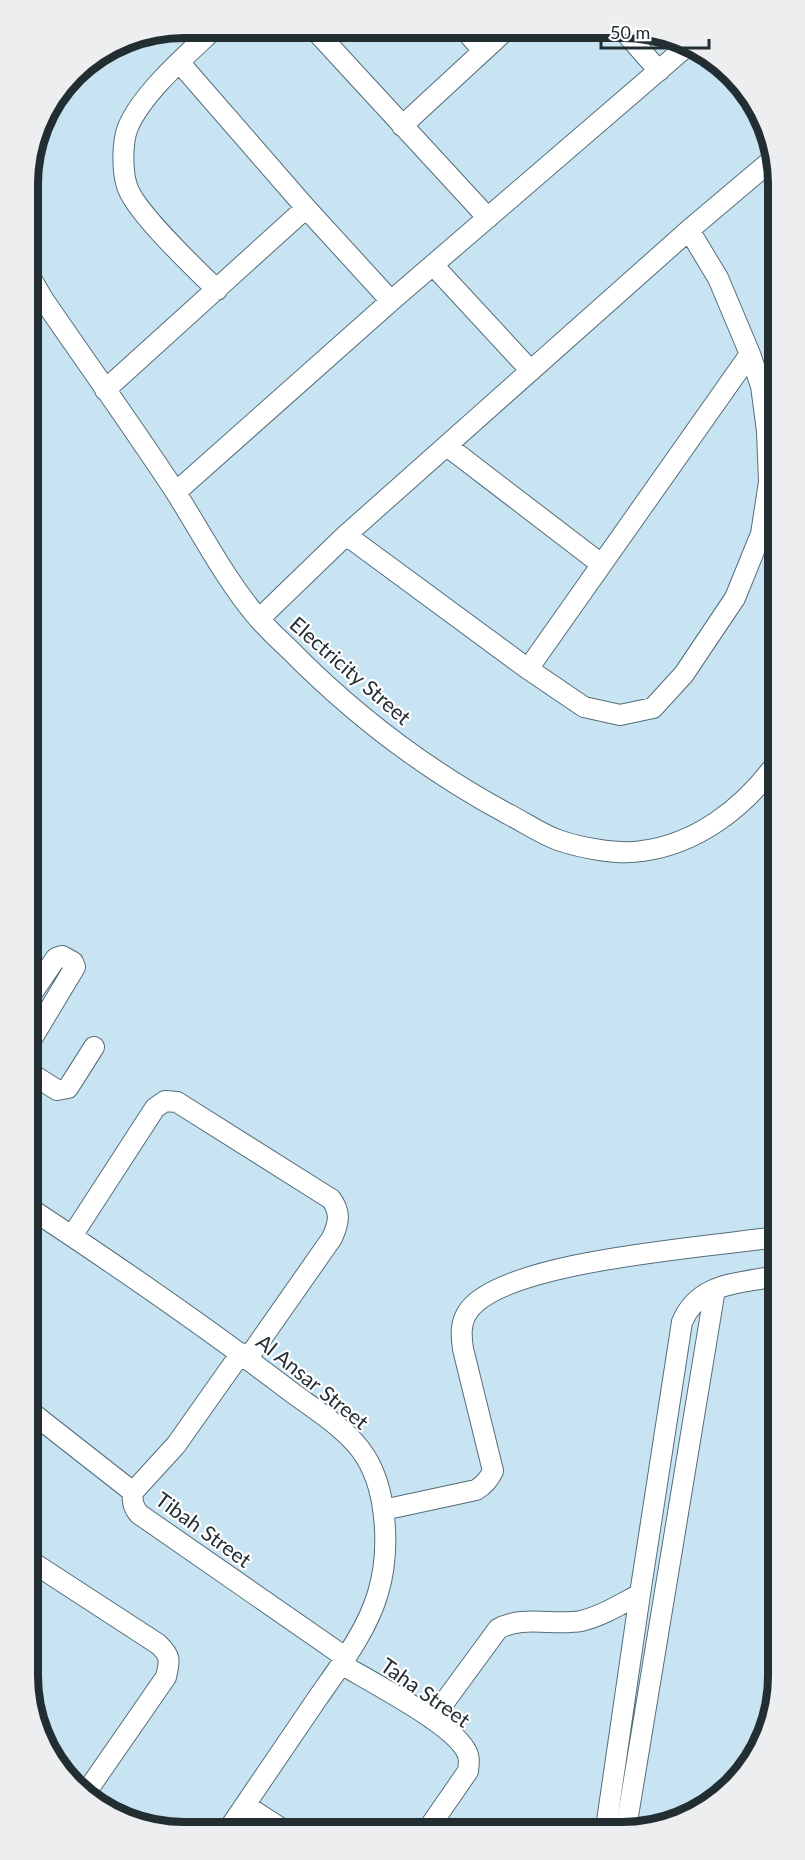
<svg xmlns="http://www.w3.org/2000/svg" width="805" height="1860" font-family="Lato,sans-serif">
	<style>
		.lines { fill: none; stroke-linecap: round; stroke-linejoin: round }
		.minor-casing { stroke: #546d7a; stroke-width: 22 }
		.minor { stroke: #fff; stroke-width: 20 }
		.labels { text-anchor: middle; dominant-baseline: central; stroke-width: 4.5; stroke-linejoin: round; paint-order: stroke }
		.street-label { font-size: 21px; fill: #232e33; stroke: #fff }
		.rim { fill: none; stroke: #232e33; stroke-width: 8 }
	</style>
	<rect width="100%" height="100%" fill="#c8e4f3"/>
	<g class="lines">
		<defs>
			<path id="minor" d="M 216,27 C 188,54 143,92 128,127 C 122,142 122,171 127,186 C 134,211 196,269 217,290
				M 313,28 L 488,218
				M 464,29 L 483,51
				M 623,30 L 659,71
				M 179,62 L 306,208 L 391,301
				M 402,126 L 507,29
				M 433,265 L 531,371
				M 28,273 L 43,299 C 87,363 132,426 175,491 C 202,534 225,579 258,618 C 268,629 279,640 290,650 C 354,715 428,771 508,814 C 524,822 541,834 558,840 C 581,848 618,855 642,851 C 697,844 743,808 775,765
				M 105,390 L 306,208
				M 447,446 L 601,564
				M 176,492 L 391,301 L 686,47
				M 346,535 L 528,669 L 584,707 L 620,715 L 653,708 L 684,674 L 735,598 L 761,534 L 769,482 L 767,431 L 761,386 L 750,354 L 718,278 L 689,230
				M 259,619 L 346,535 L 689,230 L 773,159
				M 528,669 L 750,354
				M 30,996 L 56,958 L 62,956 L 73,962 L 75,967 L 30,1042
				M 30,1073 L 57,1090 L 68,1088 L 94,1047
				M 31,1209 C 119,1267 206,1327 290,1391 C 314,1409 349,1430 365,1456 C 388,1492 390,1553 378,1593 C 367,1631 340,1666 317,1699 C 288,1742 258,1786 228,1830
				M 72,1236 L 155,1108 L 165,1101 L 177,1102 L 331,1199 C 341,1212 339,1223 332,1238 L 248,1358
				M 241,1353 L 176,1445 L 133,1492 C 132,1501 133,1507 139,1514 L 345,1657
				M 31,1412 L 133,1492
				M 383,1510 L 476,1490 C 484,1485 489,1480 493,1471 L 463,1349 C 461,1335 460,1322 469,1310 C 506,1260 712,1247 776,1237
				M 32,1562 L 158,1644 C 171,1656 170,1660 166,1677 L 85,1794
				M 341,1664 C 371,1682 449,1722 465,1749 C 470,1756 469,1763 468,1771 L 428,1829
				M 432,1719 L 498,1629 C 521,1615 555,1626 581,1621 C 602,1616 621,1604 640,1594
				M 245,1805 L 282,1829
				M 606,1828 L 640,1594 L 682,1322 C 699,1282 738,1284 776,1276
				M 626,1828 L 715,1289"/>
		</defs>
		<!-- minor casing -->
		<use href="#minor" class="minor-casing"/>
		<!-- minor -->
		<use href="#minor" class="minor"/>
	</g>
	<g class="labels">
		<!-- street labels -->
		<g class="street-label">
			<text transform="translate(351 670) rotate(41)">Electricity Street</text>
			<text transform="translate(313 1381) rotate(39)">Al Ansar Street</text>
			<text transform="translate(204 1529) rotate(36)">Tibah Street</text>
			<text transform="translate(426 1692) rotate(35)">Taha Street</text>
		</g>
	</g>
	<!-- crop -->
	<path d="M0 0H805V1860H0ZM184 38H622A146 146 0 0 1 768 184V1676A146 146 0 0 1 622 1822H184A146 146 0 0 1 38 1676V184A146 146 0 0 1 184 38Z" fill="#edeeef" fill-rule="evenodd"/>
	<path class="rim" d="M184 38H622A146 146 0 0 1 768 184V1676A146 146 0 0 1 622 1822H184A146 146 0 0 1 38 1676V184A146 146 0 0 1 184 38Z"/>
	<!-- scale -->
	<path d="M601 39v9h108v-9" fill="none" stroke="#232e33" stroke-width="3"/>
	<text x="610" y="39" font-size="18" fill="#232e33" stroke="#ffffff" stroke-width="4.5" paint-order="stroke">50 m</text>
</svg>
